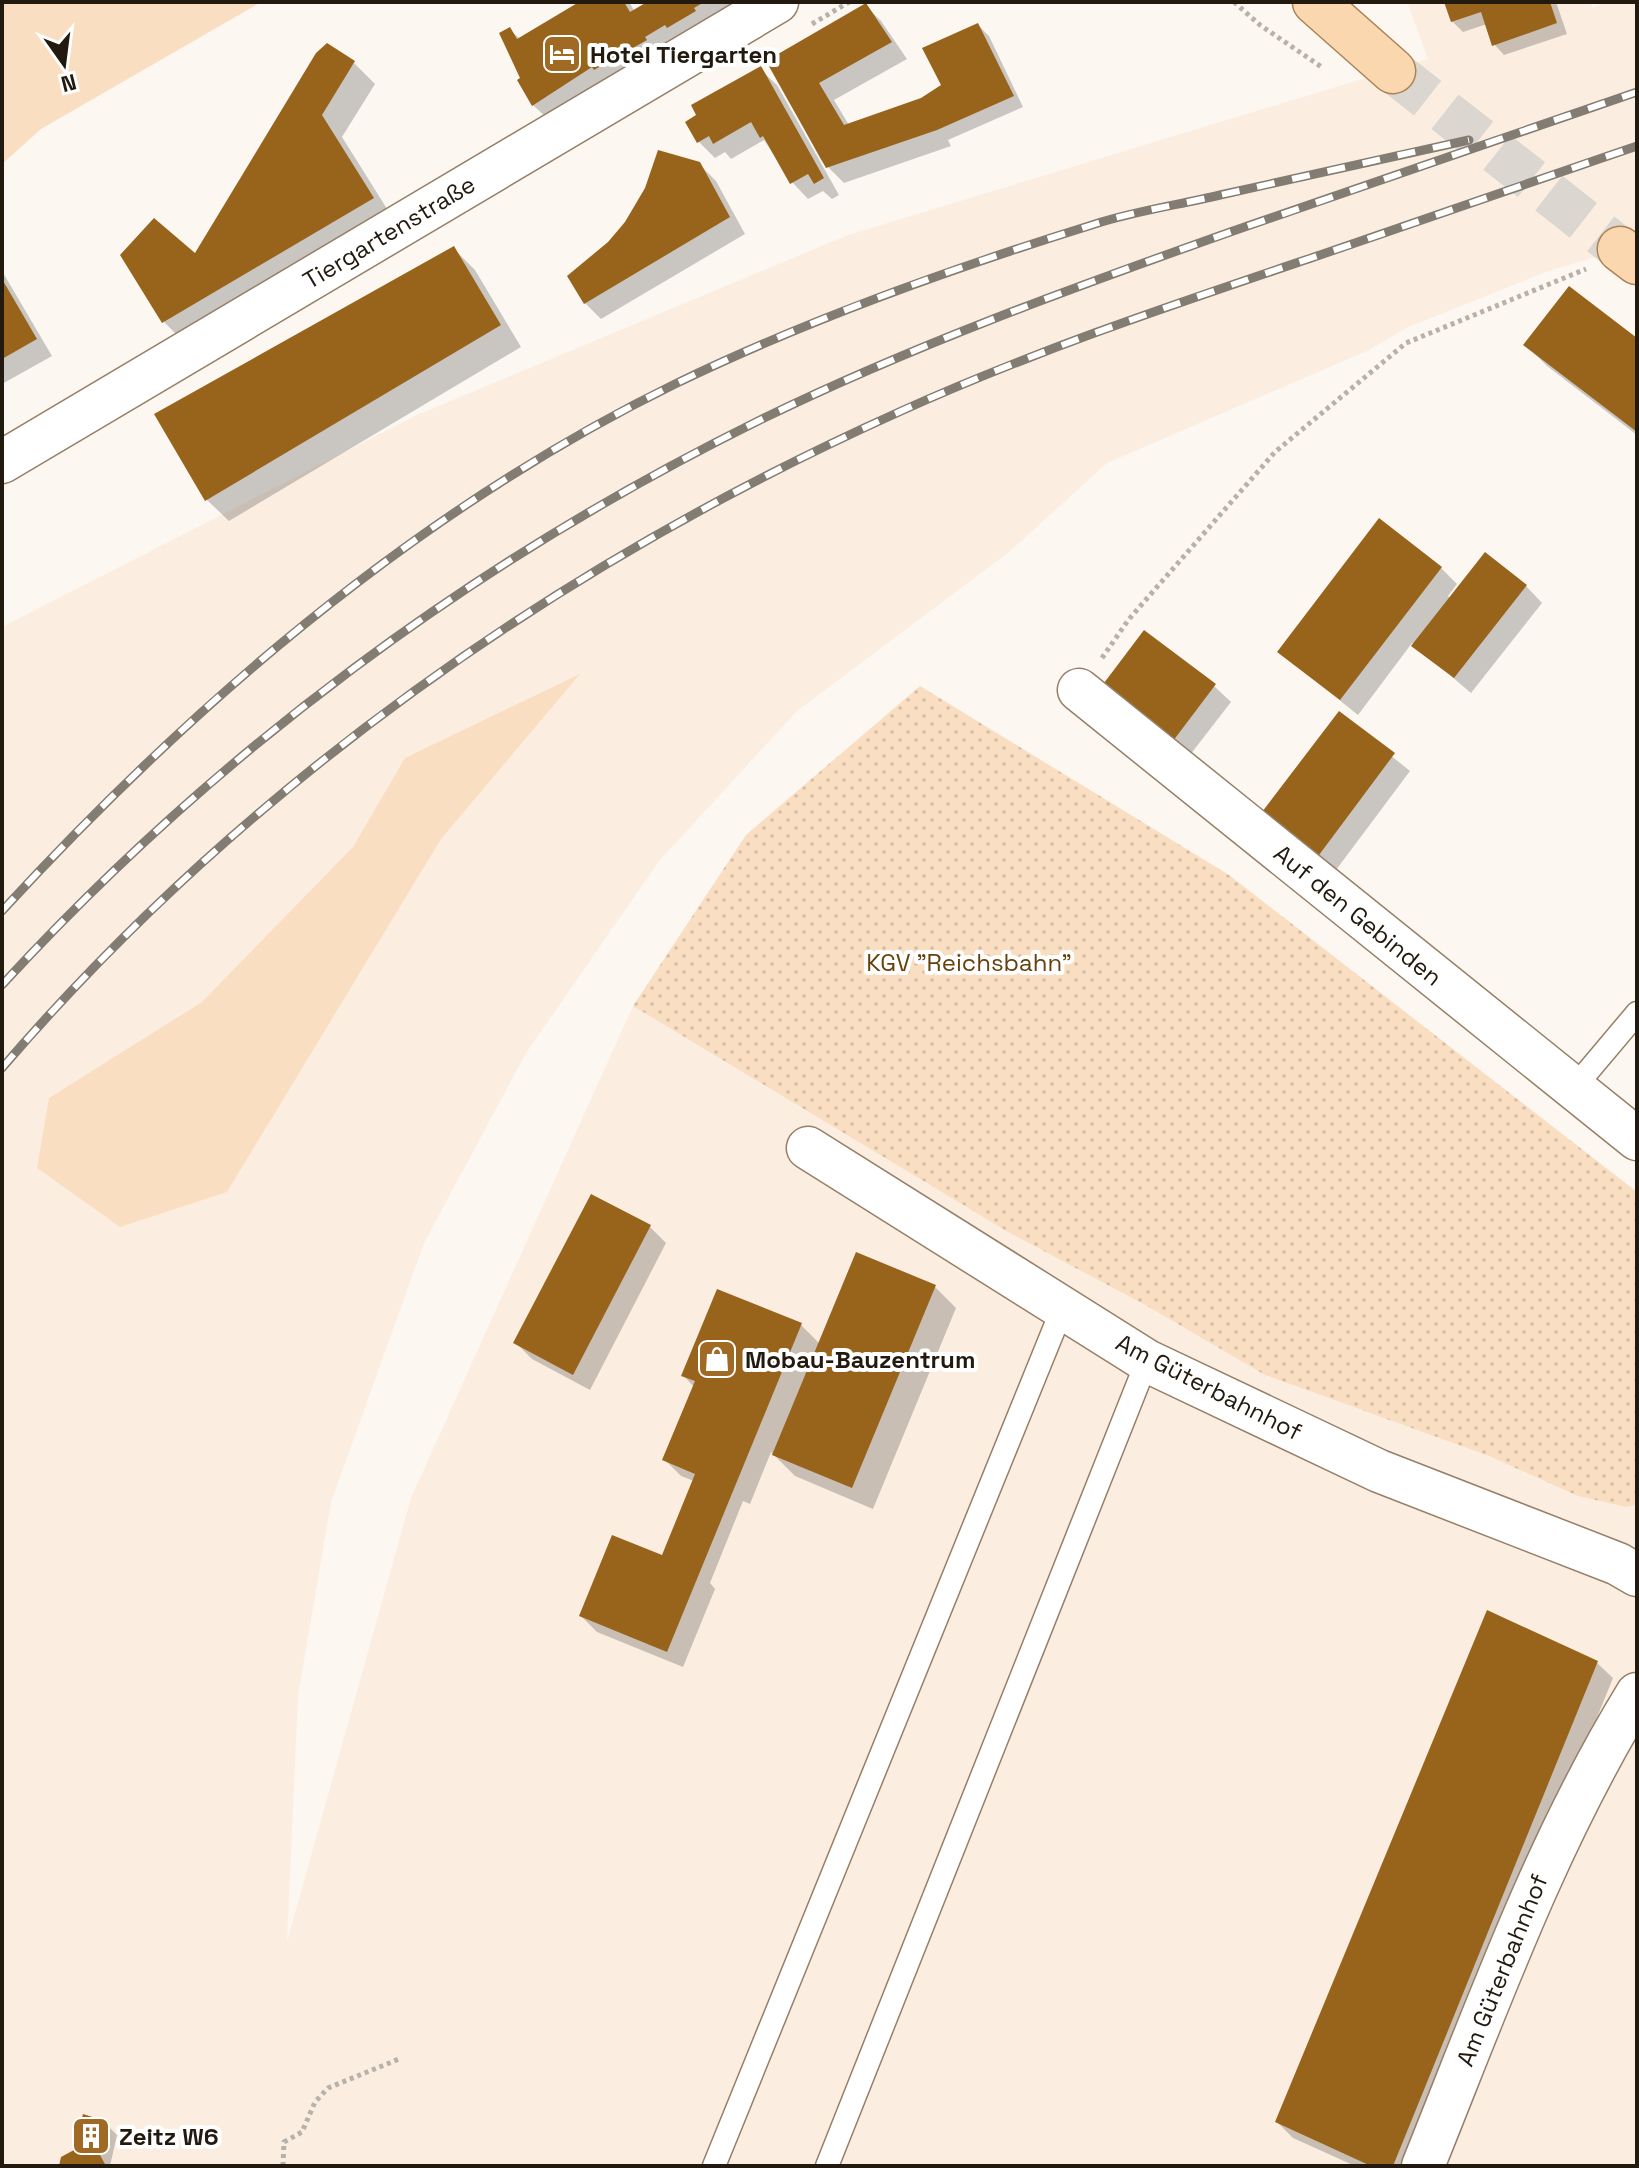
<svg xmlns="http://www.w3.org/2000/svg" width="1639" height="2168" font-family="'Space Grotesk',sans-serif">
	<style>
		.built { fill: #fbeee1 }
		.green { fill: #f9dec2 }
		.garden { fill: url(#garden-dots) }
		.shadow { fill: #0003 }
		.building { fill: #98631a }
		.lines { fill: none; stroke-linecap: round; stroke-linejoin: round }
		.primary-tunnel { stroke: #dbd6cf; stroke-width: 44; stroke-dasharray: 44 22; stroke-linecap: butt }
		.lane-casing { stroke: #977f66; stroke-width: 25 }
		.street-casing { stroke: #977f66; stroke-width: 45 }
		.primary-casing { stroke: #ac8355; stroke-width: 47 }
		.path { stroke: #b8b1aa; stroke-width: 5; stroke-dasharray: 4 4; stroke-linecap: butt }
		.lane { stroke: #fff; stroke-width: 22 }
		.street { stroke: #fff; stroke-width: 42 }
		.primary { stroke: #fad7af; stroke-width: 44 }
		.rail-casing { stroke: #837c73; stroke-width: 9 }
		.rail { stroke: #fff; stroke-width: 6; stroke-dasharray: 18; stroke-linecap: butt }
		.labels { text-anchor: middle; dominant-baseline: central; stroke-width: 8; stroke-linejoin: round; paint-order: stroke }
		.poi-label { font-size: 24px; font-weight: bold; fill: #22190f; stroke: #fff; text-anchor: start }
		.street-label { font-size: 24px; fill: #22190f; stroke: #fff }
		.park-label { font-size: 24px; fill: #67410c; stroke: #fff }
	</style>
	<defs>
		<pattern id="garden-dots" width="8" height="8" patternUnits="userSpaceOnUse" patternTransform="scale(2)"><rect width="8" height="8" fill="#f9dec2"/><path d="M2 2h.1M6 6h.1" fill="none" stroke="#d5bea6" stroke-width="1.8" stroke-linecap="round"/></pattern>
	</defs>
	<rect width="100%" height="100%" fill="#fcf7f1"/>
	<!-- built -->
	<path class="built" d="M 1407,2 L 1590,2 L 1593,8 L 1605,2 L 1637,2 L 1637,244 L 1546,272 L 1408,327 L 1369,350 L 1107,463 L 1009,552 L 797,711 L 659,861 L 526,1053 L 424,1243 L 331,1502 L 298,1696 L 287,1942 L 411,1498 L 633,1006 L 1008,1232 L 1147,1306 L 1265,1375 L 1489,1456 L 1578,1496 L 1626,1507 L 1637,1505 L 1637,2166 L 2,2166 L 2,627 L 417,415 L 848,235 L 1428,59 Z"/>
	<!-- green -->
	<path class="green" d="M 2,2 L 261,2 L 41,129 L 2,164 Z
		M 580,674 L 441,839 L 227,1192 L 120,1227 L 37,1168 L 49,1098 L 202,1002 L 353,847 L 405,758 Z"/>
	<!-- garden -->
	<path class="garden" d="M 920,686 L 1229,875 L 1637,1192 L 1637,1505 L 1626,1507 L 1578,1496 L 1489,1456 L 1265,1375 L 1147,1306 L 1008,1232 L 633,1006 L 746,835 Z"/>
	<!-- shadow -->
	<path class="shadow" d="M 583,2 L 629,2 L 635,12 L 651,2 L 745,2 L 550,121 L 533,105 L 510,30 L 520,39 Z
		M 1446,2 L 1556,2 L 1567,34 L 1504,55 L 1494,44 L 1487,24 L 1463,32 L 1452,21 Z
		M 865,5 L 881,21 L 907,59 L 834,100 L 849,125 L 921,99 L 944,86 L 978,25 L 989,36 L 1023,107 L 948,140 L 951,146 L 844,183 L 821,160 L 769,62 Z
		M 354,63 L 375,84 L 342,137 L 394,220 L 185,343 L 164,322 Z
		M 760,69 L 777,85 L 839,195 L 832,199 L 823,191 L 808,199 L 792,182 L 764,140 L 731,159 L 725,152 L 715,158 L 698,141 Z
		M 699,164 L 716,181 L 745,234 L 601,319 L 585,303 L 610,244 L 647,189 Z
		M 453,248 L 475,270 L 521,347 L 229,521 L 207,500 L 156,414 Z
		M 2,271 L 52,356 L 2,384 Z
		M 1637,341 L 1637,435 L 1547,366 L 1526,345 Z
		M 1441,568 L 1457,584 L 1448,596 L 1451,599 L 1526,586 L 1542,603 L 1471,693 L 1412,643 L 1358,715 L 1279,652 Z
		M 1214,686 L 1231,702 L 1190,755 L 1119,703 Z
		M 1339,714 L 1410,771 L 1336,870 L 1281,828 Z
		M 650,1227 L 666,1243 L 590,1390 L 532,1359 L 516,1343 Z
		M 935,1287 L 956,1308 L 873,1509 L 795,1476 L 771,1452 L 750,1504 L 743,1501 L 710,1583 L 715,1589 L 683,1667 L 597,1632 L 581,1616 L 671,1561 L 694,1481 L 681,1476 L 665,1460 L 694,1387 L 683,1375 L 801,1325 L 820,1344 Z
		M 1596,1662 L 1613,1678 L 1415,2166 L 1355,2166 L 1293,2138 L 1277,2122 Z
		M 106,2124 L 117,2135 L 110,2166 L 61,2166 Z"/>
	<!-- building -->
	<path class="building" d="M 579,2 L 624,2 L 630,12 L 647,2 L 704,2 L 694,8 L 696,11 L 667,28 L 665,25 L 645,37 L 647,40 L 594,70 L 592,67 L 532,106 L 517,80 L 520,78 L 499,33 L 510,27 L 517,39 Z
		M 1444,2 L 1550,2 L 1557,23 L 1492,46 L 1481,12 L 1451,22 Z
		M 866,3 L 892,42 L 819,83 L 844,125 L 921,98 L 941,85 L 922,48 L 978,23 L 1014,96 L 937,130 L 826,168 L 766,61 Z
		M 327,43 L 355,61 L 322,115 L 374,198 L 162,323 L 120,255 L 154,218 L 195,253 L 316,53 Z
		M 761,66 L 824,178 L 814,184 L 808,174 L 790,184 L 763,136 L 760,138 L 751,122 L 713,144 L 709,136 L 697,143 L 685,122 L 696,115 L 691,105 Z
		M 658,150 L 700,162 L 730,217 L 584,304 L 567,276 L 608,242 L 625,222 L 645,188 Z
		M 454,246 L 501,325 L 205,501 L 154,414 Z
		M 2,279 L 37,339 L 2,359 Z
		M 1569,286 L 1637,338 L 1637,432 L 1523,345 Z
		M 1379,518 L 1442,567 L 1340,700 L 1277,652 Z
		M 1485,552 L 1527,585 L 1454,678 L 1411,646 Z
		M 1144,630 L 1216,684 L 1173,741 L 1101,687 Z
		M 1339,711 L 1395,753 L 1319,855 L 1262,812 Z
		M 591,1194 L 651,1225 L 573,1375 L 513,1343 Z
		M 856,1252 L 936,1285 L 852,1488 L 772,1455 Z
		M 717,1289 L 802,1323 L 667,1652 L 579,1616 L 612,1535 L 662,1555 L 695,1474 L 662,1460 L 695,1381 L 681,1376 Z
		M 1487,1610 L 1598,1661 L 1393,2166 L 1371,2166 L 1275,2122 Z
		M 83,2114 L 108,2122 L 100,2155 L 106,2166 L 59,2166 L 61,2157 L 74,2150 Z"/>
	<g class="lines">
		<!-- primary-tunnel -->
		<path class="primary-tunnel" d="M 1393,71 L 1620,249"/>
		<defs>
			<path id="lane" d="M 1573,1089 L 1637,1013
				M 714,2166 L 1063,1307
				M 827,2166 L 1147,1361"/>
			<path id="street" d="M 2,462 L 777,2
				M 1079,690 L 1637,1139
				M 808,1148 L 1147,1361 L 1379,1471 L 1618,1564 L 1637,1575
				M 1423,2166 C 1488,2005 1546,1842 1637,1694"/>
			<path id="primary" d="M 1315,2 L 1393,71
				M 1620,249 L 1637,262"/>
		</defs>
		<!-- lane casing -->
		<use href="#lane" class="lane-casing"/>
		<!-- street casing -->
		<use href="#street" class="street-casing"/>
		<!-- primary casing -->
		<use href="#primary" class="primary-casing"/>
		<!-- path -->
		<path class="path" d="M 1234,2 L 1260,25 L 1323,68
			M 812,24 L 849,2
			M 1102,658 L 1129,619 L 1275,452 L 1406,343 L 1586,269
			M 283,2166 L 284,2142 L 302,2132 L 315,2102 L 328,2088 L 399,2059"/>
		<!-- lane -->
		<use href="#lane" class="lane"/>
		<!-- street -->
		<use href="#street" class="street"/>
		<!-- primary -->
		<use href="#primary" class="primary"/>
		<defs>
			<path id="rail" d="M 2,911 C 194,702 418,510 675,384 C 809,319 953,268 1095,224 C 1135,211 1178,205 1220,195 C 1302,177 1385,158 1469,140
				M 2,985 C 216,752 474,561 758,421 C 911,346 1072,288 1233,231 C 1368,185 1502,138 1637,92
				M 2,1068 C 245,785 560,564 899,412 C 1036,350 1178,303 1320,255 C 1426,219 1531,182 1637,146"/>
		</defs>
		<!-- rail casing -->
		<use href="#rail" class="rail-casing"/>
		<!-- rail -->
		<use href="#rail" class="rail"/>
	</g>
	<!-- icons -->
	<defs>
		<symbol id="hotel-square" viewBox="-11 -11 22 22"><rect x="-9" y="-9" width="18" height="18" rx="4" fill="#a06a25" stroke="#fff"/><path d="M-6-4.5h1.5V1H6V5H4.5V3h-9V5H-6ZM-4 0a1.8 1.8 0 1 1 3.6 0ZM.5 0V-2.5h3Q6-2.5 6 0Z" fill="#fff"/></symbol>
		<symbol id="shop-square" viewBox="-11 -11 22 22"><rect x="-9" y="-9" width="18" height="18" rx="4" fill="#a06a25" stroke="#fff"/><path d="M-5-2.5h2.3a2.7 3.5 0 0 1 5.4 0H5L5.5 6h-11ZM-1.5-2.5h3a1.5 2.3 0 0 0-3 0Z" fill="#fff"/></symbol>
		<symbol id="building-square" viewBox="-11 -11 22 22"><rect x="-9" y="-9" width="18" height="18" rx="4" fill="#a06a25" stroke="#fff"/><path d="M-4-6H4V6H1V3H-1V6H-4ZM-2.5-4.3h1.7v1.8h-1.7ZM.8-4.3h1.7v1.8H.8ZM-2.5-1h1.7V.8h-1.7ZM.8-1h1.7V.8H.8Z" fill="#fff"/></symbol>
	</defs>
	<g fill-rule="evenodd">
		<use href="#hotel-square" x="540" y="32" width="44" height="44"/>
		<use href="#shop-square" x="695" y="1337" width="44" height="44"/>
		<use href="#building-square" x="69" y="2114" width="44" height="44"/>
	</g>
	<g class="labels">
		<!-- poi labels -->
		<g class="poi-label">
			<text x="590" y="54">Hotel Tiergarten</text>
			<text x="745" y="1359">Mobau-Bauzentrum</text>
			<text x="119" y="2136">Zeitz W6</text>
		</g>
		<!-- street labels -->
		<g class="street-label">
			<text transform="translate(389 232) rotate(-31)">Tiergartenstraße</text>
			<text transform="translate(1358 915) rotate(39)">Auf den Gebinden</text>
			<text transform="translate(1209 1387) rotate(27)">Am Güterbahnhof</text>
			<text transform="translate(1502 1970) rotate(-68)">Am Güterbahnhof</text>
		</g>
		<!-- park labels -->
		<g class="park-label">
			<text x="969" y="962">KGV "Reichsbahn"</text>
		</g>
	</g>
	<!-- border -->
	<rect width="1639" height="2168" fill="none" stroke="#22190f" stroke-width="8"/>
	<!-- north arrow -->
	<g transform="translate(64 64) rotate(166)" stroke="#ffffff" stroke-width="6" paint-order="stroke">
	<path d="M0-6L14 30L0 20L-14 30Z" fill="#22190f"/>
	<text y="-12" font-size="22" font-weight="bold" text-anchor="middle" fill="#22190f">N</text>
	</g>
</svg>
